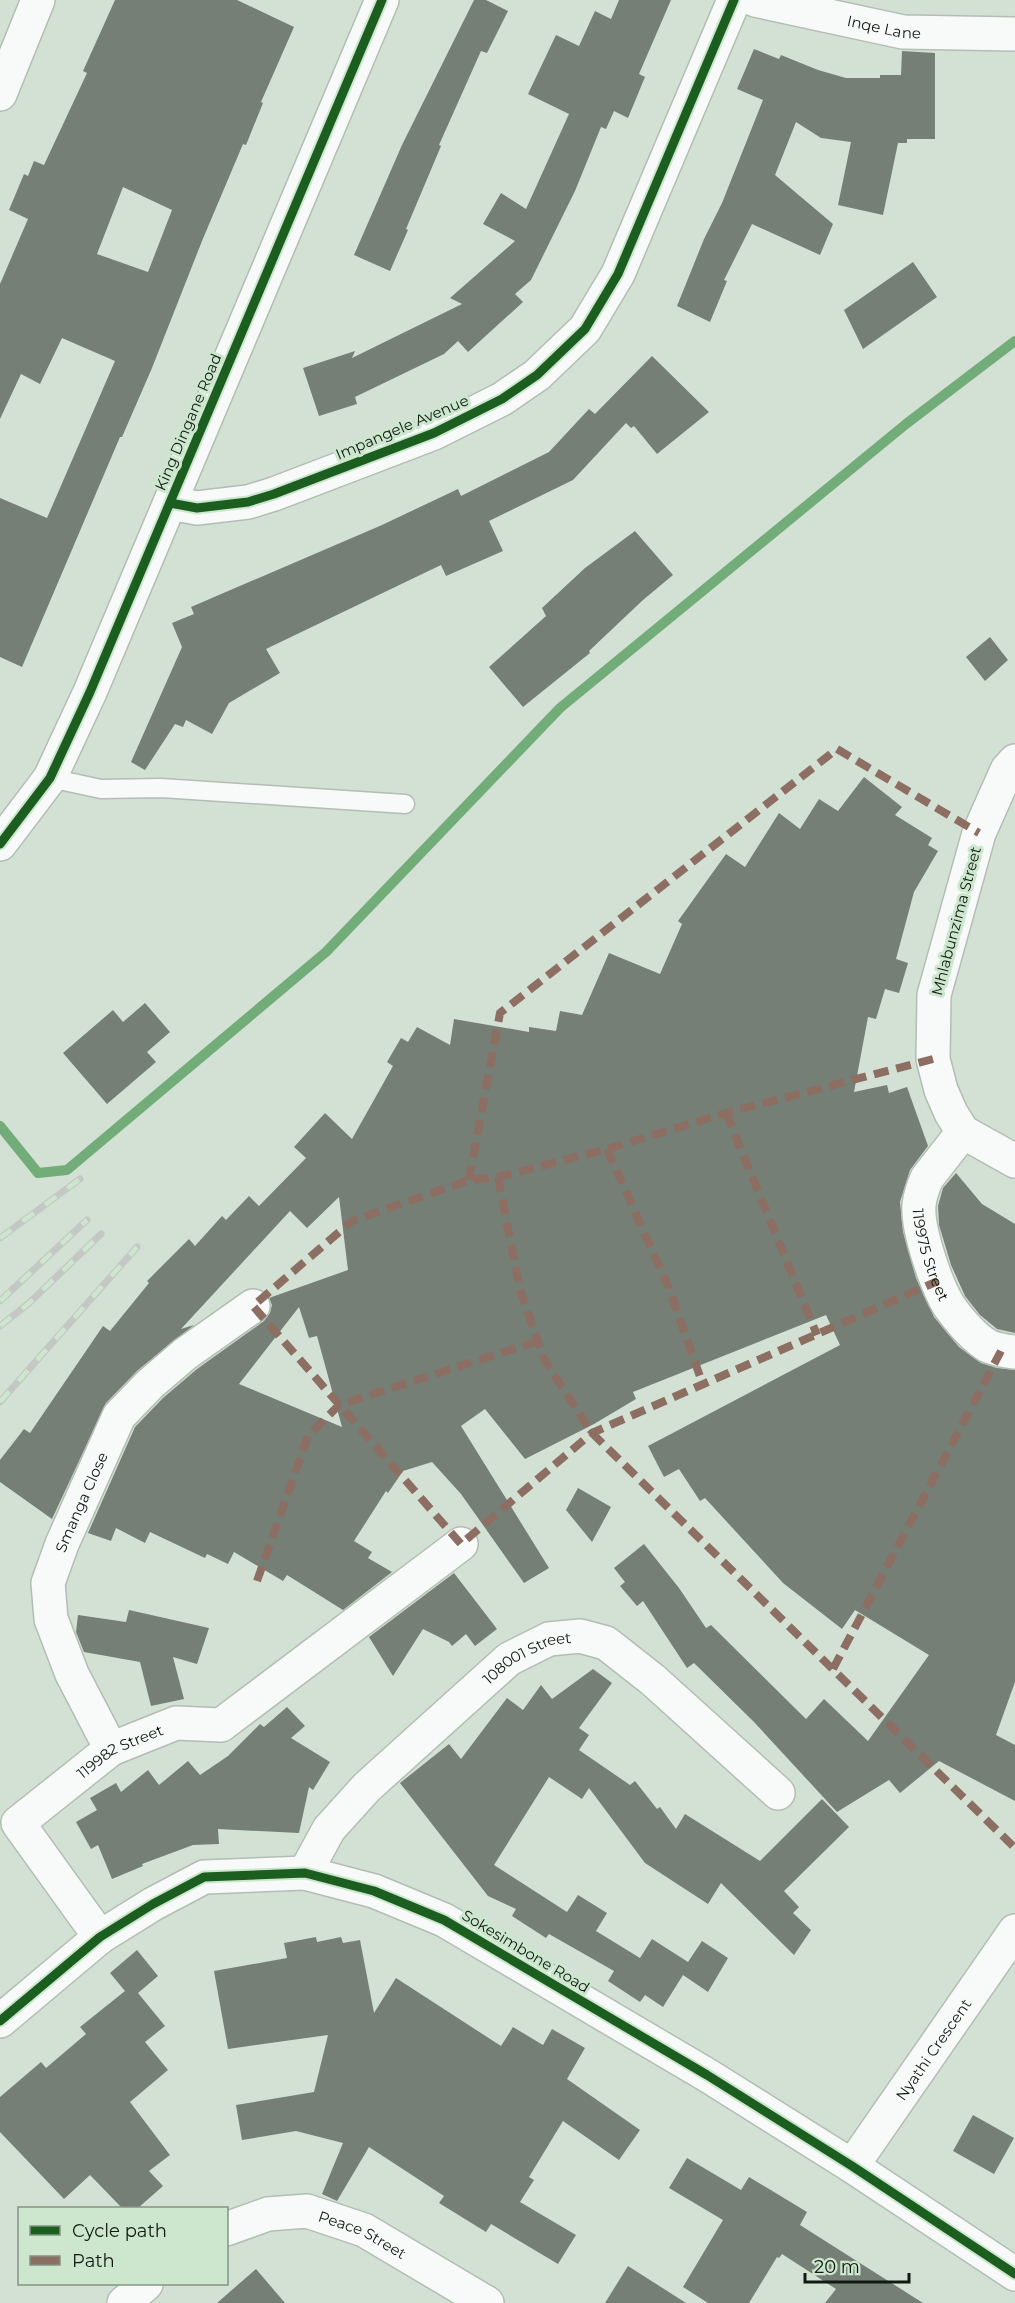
<svg xmlns="http://www.w3.org/2000/svg" width="1015" height="2303" font-family="Montserrat,sans-serif">
	<style>
		.lines { fill: none; stroke-linecap: round; stroke-linejoin: round }
		.stream { stroke: #72ac78; stroke-width: 10 }
		.building { fill: #757f75; fill-rule: evenodd }
		.lane-casing { stroke: #b3bdb3; stroke-width: 21 }
		.street-casing { stroke: #b3bdb3; stroke-width: 36 }
		.secondary-casing { stroke: #b3bdb3; stroke-width: 36 }
		.lane { stroke: #f8faf9; stroke-width: 18 }
		.street { stroke: #f8faf9; stroke-width: 33 }
		.secondary { stroke: #f8faf9; stroke-width: 33 }
		.rail-casing { stroke: #c4c8c4; stroke-width: 7 }
		.rail { stroke: #cde7ce; stroke-width: 4.5; stroke-dasharray: 14; stroke-linecap: butt }
		.quiet { stroke: #8d6e63; stroke-width: 8; stroke-dasharray: 15 8; stroke-linecap: butt }
		.cycleway-casing { stroke: #cde7ce; stroke-width: 13 }
		.cycleway { stroke: #1b5e20; stroke-width: 9 }
		.labels { text-anchor: middle; dominant-baseline: central; stroke-width: 6; stroke-linejoin: round; paint-order: stroke }
		.street-label { font-size: 15px; fill: #111a12; stroke: #cde7ce }
	</style>
	<rect width="100%" height="100%" fill="#d3e1d4"/>
	<g class="lines">
		<!-- stream -->
		<path class="stream" d="M 0,1126 L 38,1173 L 67,1170 L 326,952 L 560,708 L 906,424 L 1015,341"/>
	</g>
	<!-- building -->
	<path class="building" d="M 115,0 L 237,0 L 294,27 L 261,102 L 263,103 L 246,145 L 243,144 L 202,241 L 152,368 L 122,437 L 120,437 L 22,667 L 0,657 L 0,498 L 47,518 L 115,361 L 62,338 L 40,384 L 21,374 L 0,419 L 0,284 L 28,219 L 9,210 L 24,174 L 28,176 L 34,161 L 44,165 L 87,73 L 83,71 ZM 123,187 L 172,210 L 148,272 L 97,254 Z
		M 474,0 L 486,0 L 508,11 L 487,53 L 481,51 L 439,145 L 441,146 L 406,229 L 408,230 L 390,271 L 354,255 L 402,145 Z
		M 619,0 L 671,0 L 639,74 L 645,77 L 628,118 L 614,111 L 606,129 L 601,127 L 575,191 L 531,280 L 515,294 L 523,302 L 468,352 L 458,341 L 444,354 L 355,397 L 357,404 L 319,416 L 303,368 L 355,351 L 352,358 L 462,304 L 450,298 L 515,241 L 483,224 L 501,193 L 526,209 L 569,114 L 528,94 L 556,35 L 579,46 L 595,11 L 611,19 Z
		M 754,49 L 779,59 L 781,55 L 818,70 L 846,78 L 880,78 L 880,75 L 901,75 L 902,51 L 935,53 L 935,139 L 907,139 L 907,143 L 898,143 L 883,215 L 838,205 L 851,142 L 821,138 L 796,122 L 775,175 L 833,224 L 820,255 L 752,224 L 724,280 L 727,281 L 710,322 L 677,306 L 704,239 L 722,203 L 763,100 L 737,89 Z
		M 913,262 L 937,297 L 863,349 L 844,310 Z
		M 652,356 L 709,412 L 657,454 L 634,426 L 631,428 L 626,423 L 573,480 L 489,521 L 503,551 L 446,576 L 441,565 L 266,649 L 280,673 L 229,703 L 212,734 L 186,720 L 183,727 L 175,724 L 145,770 L 131,762 L 182,647 L 172,623 L 194,614 L 191,607 L 382,525 L 458,489 L 461,496 L 549,452 L 589,409 L 595,414 Z
		M 635,531 L 673,575 L 643,600 L 589,651 L 590,653 L 523,707 L 489,667 L 546,616 L 542,608 L 585,568 Z
		M 990,637 L 1008,660 L 985,681 L 966,657 Z
		M 864,777 L 902,807 L 895,815 L 932,838 L 928,845 L 938,851 L 914,892 L 896,959 L 908,963 L 899,993 L 885,989 L 876,1019 L 868,1017 L 854,1092 L 887,1085 L 889,1093 L 907,1087 L 928,1146 L 910,1170 L 900,1202 L 903,1232 L 916,1278 L 934,1317 L 959,1347 L 981,1363 L 997,1368 L 1015,1370 L 1015,1682 L 996,1735 L 1015,1745 L 1015,1801 L 939,1761 L 900,1793 L 889,1780 L 837,1812 L 754,1722 L 694,1663 L 687,1668 L 643,1601 L 637,1606 L 620,1586 L 625,1582 L 614,1568 L 644,1544 L 679,1588 L 706,1628 L 711,1625 L 806,1719 L 824,1699 L 868,1741 L 929,1655 L 855,1610 L 842,1629 L 783,1583 L 705,1498 L 700,1501 L 679,1469 L 664,1477 L 648,1446 L 840,1345 L 826,1315 L 633,1392 L 636,1399 L 594,1424 L 525,1459 L 485,1409 L 461,1426 L 549,1568 L 524,1583 L 461,1494 L 432,1462 L 403,1471 L 388,1493 L 386,1491 L 354,1541 L 372,1552 L 368,1558 L 392,1572 L 343,1610 L 287,1575 L 283,1581 L 234,1552 L 228,1564 L 207,1554 L 205,1558 L 150,1532 L 145,1543 L 116,1528 L 111,1541 L 88,1533 L 135,1427 L 163,1398 L 197,1369 L 264,1321 L 270,1313 L 272,1305 L 269,1298 L 348,1270 L 339,1197 L 307,1228 L 290,1211 L 181,1329 L 194,1325 L 138,1370 L 106,1403 L 52,1519 L 0,1482 L 0,1460 L 24,1429 L 30,1433 L 103,1326 L 110,1331 L 149,1283 L 147,1281 L 189,1239 L 195,1246 L 222,1216 L 226,1220 L 249,1196 L 259,1206 L 306,1158 L 294,1147 L 325,1113 L 352,1139 L 393,1066 L 387,1062 L 401,1038 L 408,1042 L 417,1027 L 450,1045 L 454,1019 L 529,1032 L 529,1027 L 556,1031 L 560,1011 L 582,1015 L 609,953 L 660,974 L 682,924 L 678,921 L 726,854 L 745,867 L 779,813 L 800,829 L 819,799 L 838,811 ZM 299,1307 L 309,1338 L 317,1336 L 342,1427 L 239,1384 Z
		M 145,1003 L 170,1032 L 147,1052 L 156,1062 L 107,1104 L 63,1053 L 113,1010 L 123,1022 Z
		M 956,1173 L 982,1204 L 1015,1224 L 1015,1333 L 997,1329 L 980,1315 L 965,1296 L 951,1265 L 939,1225 L 938,1206 L 943,1188 Z
		M 578,1488 L 611,1507 L 592,1542 L 566,1510 Z
		M 454,1573 L 497,1629 L 475,1646 L 466,1634 L 452,1646 L 449,1642 L 423,1629 L 393,1676 L 369,1637 Z
		M 129,1610 L 209,1628 L 197,1664 L 173,1657 L 184,1699 L 151,1706 L 140,1662 L 84,1652 L 76,1632 L 78,1615 L 126,1622 Z
		M 593,1669 L 612,1683 L 579,1728 L 589,1735 L 579,1750 L 630,1785 L 635,1781 L 657,1809 L 660,1807 L 676,1829 L 685,1814 L 760,1861 L 822,1799 L 849,1827 L 784,1891 L 799,1907 L 793,1913 L 811,1930 L 794,1955 L 721,1883 L 708,1904 L 645,1863 L 589,1788 L 582,1799 L 549,1777 L 494,1865 L 567,1912 L 578,1895 L 607,1913 L 596,1931 L 640,1958 L 652,1939 L 688,1962 L 702,1941 L 728,1958 L 708,1992 L 683,1975 L 663,2007 L 645,1995 L 640,2002 L 608,1981 L 614,1971 L 549,1934 L 546,1938 L 512,1916 L 516,1909 L 488,1896 L 400,1783 L 449,1744 L 461,1759 L 507,1698 L 523,1710 L 541,1685 L 552,1699 Z
		M 287,1707 L 305,1726 L 291,1738 L 330,1762 L 313,1790 L 309,1787 L 299,1833 L 218,1829 L 219,1844 L 193,1845 L 142,1864 L 143,1866 L 112,1879 L 98,1845 L 91,1849 L 76,1822 L 97,1810 L 90,1798 L 116,1783 L 121,1792 L 148,1770 L 159,1785 L 188,1761 L 200,1775 L 228,1756 L 260,1724 L 264,1727 Z
		M 316,1937 L 317,1942 L 341,1937 L 343,1943 L 360,1940 L 374,2013 L 396,1978 L 501,2046 L 513,2027 L 543,2045 L 552,2029 L 585,2048 L 567,2079 L 640,2130 L 619,2160 L 563,2121 L 529,2177 L 534,2180 L 520,2202 L 576,2235 L 558,2264 L 491,2224 L 486,2232 L 439,2203 L 444,2196 L 369,2147 L 337,2201 L 322,2194 L 343,2143 L 296,2131 L 242,2140 L 236,2105 L 314,2092 L 328,2035 L 228,2049 L 214,1971 L 287,1958 L 284,1943 Z
		M 137,1950 L 158,1976 L 138,1993 L 165,2026 L 145,2042 L 168,2070 L 130,2102 L 170,2155 L 149,2171 L 163,2186 L 138,2208 L 122,2208 L 90,2175 L 64,2199 L 0,2132 L 0,2097 L 41,2062 L 46,2068 L 86,2034 L 80,2027 L 125,1991 L 110,1973 Z
		M 973,2115 L 1014,2138 L 994,2174 L 953,2151 Z
		M 687,2158 L 741,2190 L 749,2177 L 807,2212 L 800,2225 L 923,2303 L 825,2303 L 836,2289 L 782,2254 L 779,2258 L 777,2257 L 749,2303 L 708,2303 L 683,2287 L 723,2220 L 669,2188 Z
		M 628,2266 L 686,2303 L 605,2303 Z
		M 256,2269 L 285,2303 L 217,2303 Z"/>
	<g class="lines">
		<defs>
			<path id="lane" d="M 50,778 L 101,789 L 161,788 L 405,804"/>
			<g id="street">
				<path id="s1" d="M 755,0 L 903,32 L 1015,34"/>
				<path d="M 0,94 L 38,0"/>
				<path d="M 170,503 L 197,508 L 248,502 L 274,494 L 434,433 L 502,399 L 537,375 L 585,329 L 618,274 L 734,0"/>
				<path d="M 1015,761 L 1007,770 L 979,833 L 934,995 L 933,1059 L 941,1090 L 951,1113 L 963,1132 L 1015,1161"/>
				<path id="s2" d="M 963,1132 L 927,1178 C 923,1187 920,1196 919,1205 C 917,1229 936,1285 949,1306 C 959,1320 973,1337 988,1346 C 997,1350 1005,1351 1015,1352"/>
				<path id="s3" d="M 111,1749 L 72,1674 L 51,1619 L 48,1583 L 62,1544 L 119,1416 L 150,1384 L 185,1354 L 253,1306"/>
				<path id="s4" d="M 305,1873 L 329,1829 L 367,1787 L 509,1659 L 549,1639 L 580,1636 L 606,1643 L 653,1680 L 778,1793"/>
				<path id="s5" d="M 100,1937 L 18,1823 L 111,1749 L 176,1723 L 221,1725 L 461,1544"/>
				<path d="M 0,2021 L 100,1937 L 153,1904 L 204,1877 L 305,1873 L 374,1891 L 444,1920 L 707,2075 L 852,2166 L 1015,2274"/>
				<path id="s6" d="M 852,2166 L 1015,1931"/>
				<path id="s7" d="M 226,2229 L 268,2214 L 307,2211 L 364,2230 L 487,2303"/>
				<path d="M 124,2303 L 146,2284"/>
			</g>
			<path id="secondary" d="M 0,844 L 50,778 L 90,692 L 382,0"/>
		</defs>
		<!-- lane casing -->
		<use href="#lane" class="lane-casing"/>
		<!-- street casing -->
		<use href="#street" class="street-casing"/>
		<!-- secondary casing -->
		<use href="#secondary" class="secondary-casing"/>
		<!-- lane -->
		<use href="#lane" class="lane"/>
		<!-- street -->
		<use href="#street" class="street"/>
		<!-- secondary -->
		<use href="#secondary" class="secondary"/>
		<defs>
			<path id="rail" d="M 0,1238 L 80,1179
				M 0,1301 L 87,1220
				M 0,1326 L 28,1304 L 101,1234
				M 0,1402 L 137,1247"/>
		</defs>
		<!-- rail casing -->
		<use href="#rail" class="rail-casing"/>
		<!-- rail -->
		<use href="#rail" class="rail"/>
		<!-- quiet -->
		<path class="quiet" d="M 933,1059 L 726,1113 L 607,1149 L 498,1177 L 469,1180 L 352,1221 L 253,1306 L 461,1544 L 592,1433 L 938,1281
			M 726,1113 L 817,1335
			M 607,1149 L 669,1288 L 703,1385
			M 498,1177 L 520,1290 L 544,1359 L 592,1433 L 1015,1848
			M 469,1180 L 500,1013 L 837,749 L 979,833
			M 257,1581 L 308,1436 L 339,1405 L 538,1341
			M 833,1669 L 1001,1351"/>
		<defs>
			<path id="cycleway" d="M 170,503 L 197,508 L 248,502 L 274,494 L 434,433 L 502,399 L 537,375 L 585,329 L 618,274 L 734,0
				M 0,844 L 50,778 L 90,692 L 382,0
				M 0,2021 L 100,1937 L 153,1904 L 204,1877 L 305,1873 L 374,1891 L 444,1920 L 707,2075 L 852,2166 L 1015,2274"/>
		</defs>
		<!-- cycleway casing -->
		<use href="#cycleway" class="cycleway-casing"/>
		<!-- cycleway -->
		<use href="#cycleway" class="cycleway"/>
	</g>
	<g class="labels">
		<!-- street labels -->
		<g class="street-label">
			<text stroke="none"><textPath href="#s1" startOffset="132">Inqe Lane</textPath></text>
			<text transform="translate(188 422) rotate(-67)">King Dingane Road</text>
			<text transform="translate(402 427) rotate(-23)">Impangele Avenue</text>
			<text transform="translate(956 921) rotate(-75)">Mhlabunzima Street</text>
			<text stroke="none"><textPath href="#s2" startOffset="138">119975 Street</textPath></text>
			<text stroke="none"><textPath href="#s3" startOffset="267">Smanga Close</textPath></text>
			<text stroke="none"><textPath href="#s4" startOffset="315">108001 Street</textPath></text>
			<text stroke="none"><textPath href="#s5" startOffset="266">119982 Street</textPath></text>
			<text transform="translate(526 1951) rotate(31)">Sokesimbone Road</text>
			<text stroke="none"><textPath href="#s6" startOffset="142">Nyathi Crescent</textPath></text>
			<text stroke="none"><textPath href="#s7" startOffset="144">Peace Street</textPath></text>
		</g>
	</g>
	<!-- legend -->
	<rect x="18" y="2207" width="210" height="78" fill="#cde7ce" stroke="#829583" stroke-width="1.5"/>
	<rect x="30" y="2226" width="30" height="9" fill="#1b5e20" stroke="#829583" stroke-width="1.5"/>
	<text x="72" y="2237" font-size="18" fill="#111a12">Cycle path</text>
	<rect x="30" y="2256" width="30" height="9" fill="#8d6e63" stroke="#829583" stroke-width="1.5"/>
	<text x="72" y="2267" font-size="18" fill="#111a12">Path</text>
	<!-- scale -->
	<path d="M805 2273v9h104v-9" fill="none" stroke="#111a12" stroke-width="3"/>
	<text x="814" y="2273" font-size="18" fill="#111a12" stroke="#cde7ce" stroke-width="4.5" paint-order="stroke">20 m</text>
</svg>
